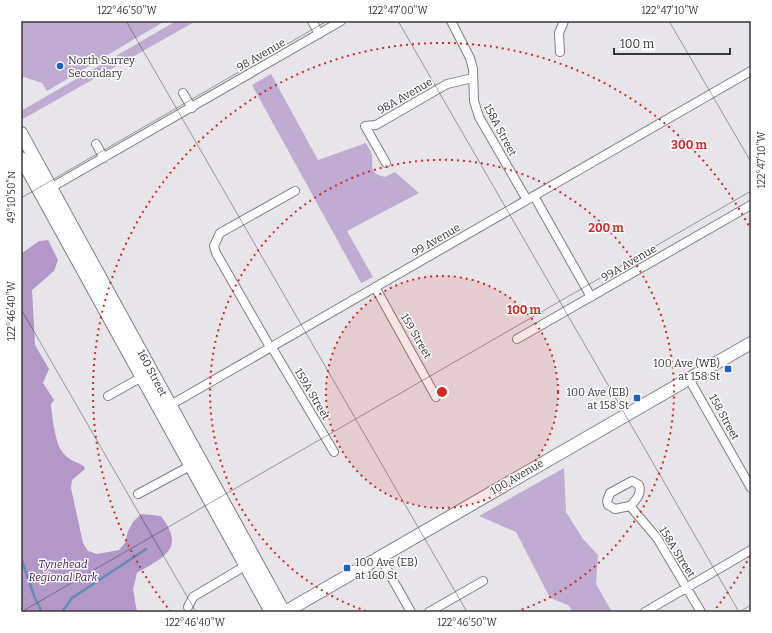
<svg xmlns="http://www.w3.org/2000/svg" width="772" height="633" font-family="Bitter,serif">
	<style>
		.green { fill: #c0acd1 }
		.forest { fill: #b297c9 }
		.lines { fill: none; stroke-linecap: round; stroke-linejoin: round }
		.stream { stroke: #678bb6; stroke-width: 2.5 }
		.street-casing { stroke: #817e83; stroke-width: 10 }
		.secondary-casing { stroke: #817e83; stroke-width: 14 }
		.street { stroke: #fff; stroke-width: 8 }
		.secondary { stroke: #fff; stroke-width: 12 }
		.ticks { fill: none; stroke: #383739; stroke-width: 1; stroke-opacity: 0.45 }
		.ring { fill: none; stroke: #d62828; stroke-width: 2; stroke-dasharray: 2 4 }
		.poi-dot { fill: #1962cd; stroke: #fff; stroke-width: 1.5 }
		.labels { text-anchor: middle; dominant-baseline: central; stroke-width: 3; stroke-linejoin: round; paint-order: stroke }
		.street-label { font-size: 11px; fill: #383739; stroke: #fff }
		.poi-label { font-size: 11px; fill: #383739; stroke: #fff; text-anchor: start }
		.park-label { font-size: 11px; font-style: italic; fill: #45215d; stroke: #fff }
		.centre { fill: #d62828; stroke: #fff; stroke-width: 2 }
		.ring-label { font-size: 12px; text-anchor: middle; font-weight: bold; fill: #d62828; stroke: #fff; stroke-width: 3; stroke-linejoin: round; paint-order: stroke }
		.neatline { fill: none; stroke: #383739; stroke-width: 1.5 }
		.ticks-label { font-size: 10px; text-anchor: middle; fill: #383739 }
	</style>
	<rect width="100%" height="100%" fill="#e8e5ea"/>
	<!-- green -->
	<path class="green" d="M 21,21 L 165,21 L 47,91 L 42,83 L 21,76 Z
		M 176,21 L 196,21 L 23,119 L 21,111 Z
		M 271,74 L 318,160 L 366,143 C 368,147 371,151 372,155 C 373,169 369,173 385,177 L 395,172 L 419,193 L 347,231 L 373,277 L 361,283 L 252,85 Z
		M 564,468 L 566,512 L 583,539 L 598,555 L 596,584 L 612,612 L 573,612 L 568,605 L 550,598 L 516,532 L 479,516 Z"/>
	<!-- forest -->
	<path class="forest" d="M 48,240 L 58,260 L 54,271 L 32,290 L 35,345 L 49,369 L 43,383 L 54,400 L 51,404 C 52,416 55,440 61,450 C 66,459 76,462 84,466 L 85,469 L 72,480 L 71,488 L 83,543 L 88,551 L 97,554 L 119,550 L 125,543 L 128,531 L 133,522 L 141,514 L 161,516 C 186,549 164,557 137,573 L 133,589 L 137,612 L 21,612 L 21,254 L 39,241 Z"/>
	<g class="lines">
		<!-- stream -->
		<path class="stream" d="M 21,285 L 22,283
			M 21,558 L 34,596 L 42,612
			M 62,612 L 72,598 L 146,549"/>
		<defs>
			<path id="street" d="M 312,21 L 319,34
				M 451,21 L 470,58 L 473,69 L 474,101 L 479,117 L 527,200
				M 560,52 L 559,33 L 564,21
				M 183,93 L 192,108
				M 96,144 L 104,158
				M 386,163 L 365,126 L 376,125 L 447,84 L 473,78
				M 47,190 L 341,21
				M 534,196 L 591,297
				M 375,287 L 436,397
				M 517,339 L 751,205
				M 271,346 L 334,452
				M 270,347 L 216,253 L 214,246 L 220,233 L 295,191
				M 689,379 L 751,488
				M 108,396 L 142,377
				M 167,407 L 751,71
				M 138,494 L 190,466
				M 630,506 L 615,509 L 608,505 L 607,501 L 610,493 L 632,481 L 639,485 C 642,494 636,500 630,506 L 657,538 L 701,612
				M 380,557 L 411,612
				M 188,607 L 193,597 L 245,566
				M 429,612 L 483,581
				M 645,612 L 751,550"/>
			<path id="secondary" d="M 21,133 L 284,612
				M 21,158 L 271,612
				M 285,612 L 751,343"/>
		</defs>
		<!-- street casing -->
		<use href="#street" class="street-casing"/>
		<!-- secondary casing -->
		<use href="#secondary" class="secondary-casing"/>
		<!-- street -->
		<use href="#street" class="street"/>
		<!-- secondary -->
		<use href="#secondary" class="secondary"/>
	</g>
	<!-- ticks -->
	<path class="ticks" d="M 126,21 L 467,612M 398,21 L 739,612M 669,21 L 751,162M 21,198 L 327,21M 21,309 L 196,612M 21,612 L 751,191M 739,612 L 751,605"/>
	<!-- distance rings -->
	<circle cx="442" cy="392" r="116" fill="#d62828" fill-opacity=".12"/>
	<g class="ring">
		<circle cx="442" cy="392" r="116"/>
		<path d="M366 611A232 232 0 1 1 518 611"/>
		<path d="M750 556A349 349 0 0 1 713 612M171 612A349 349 0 1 1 750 228"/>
	</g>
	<!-- markers -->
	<g class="poi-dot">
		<circle cx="60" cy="66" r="4"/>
		<rect x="724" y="365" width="8" height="8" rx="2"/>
		<rect x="633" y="394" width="8" height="8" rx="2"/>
		<rect x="343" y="564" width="8" height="8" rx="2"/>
	</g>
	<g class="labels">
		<!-- street labels -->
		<g class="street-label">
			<text transform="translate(261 55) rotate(-30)">98 Avenue</text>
			<text transform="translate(405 96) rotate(-30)">98A Avenue</text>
			<text transform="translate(500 130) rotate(62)">158A Street</text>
			<text transform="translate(436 240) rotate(-30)">99 Avenue</text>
			<text transform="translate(629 263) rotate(-30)">99A Avenue</text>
			<text transform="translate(416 336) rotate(60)">159 Street</text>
			<text transform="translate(152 373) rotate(62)">160 Street</text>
			<text transform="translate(312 394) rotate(59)">159A Street</text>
			<text transform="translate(724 417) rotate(61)">158 Street</text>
			<text transform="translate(517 477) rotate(-30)">100 Avenue</text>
			<text transform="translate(677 552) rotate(58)">158A Street</text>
		</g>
		<!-- poi labels -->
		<g class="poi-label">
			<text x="68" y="60">North Surrey<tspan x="68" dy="13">Secondary</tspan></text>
			<text x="720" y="363" text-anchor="end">100 Ave (WB)<tspan x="720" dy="13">at 158 St</tspan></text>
			<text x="629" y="392" text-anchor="end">100 Ave (EB)<tspan x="629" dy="13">at 158 St</tspan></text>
			<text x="355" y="562">100 Ave (EB)<tspan x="355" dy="13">at 160 St</tspan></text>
		</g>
		<!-- park labels -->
		<g class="park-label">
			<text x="63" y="564">Tynehead<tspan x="63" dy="13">Regional Park</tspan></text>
		</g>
	</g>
	<circle cx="442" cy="392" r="6" class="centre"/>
	<g class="ring-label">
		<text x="689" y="149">300 m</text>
		<text x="606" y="232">200 m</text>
		<text x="524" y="314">100 m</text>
	</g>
	<!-- border -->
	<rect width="772" height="633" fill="none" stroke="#ffffff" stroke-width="44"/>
	<!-- scale -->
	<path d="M614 48v6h116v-6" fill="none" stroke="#383739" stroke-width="2"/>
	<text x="620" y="48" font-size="12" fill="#383739" stroke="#ffffff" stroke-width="3" paint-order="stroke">100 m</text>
	<rect x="22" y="22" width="728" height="589" class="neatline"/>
	<g class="ticks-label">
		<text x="127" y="14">122°46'50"W</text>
		<text x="398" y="14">122°47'00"W</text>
		<text x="670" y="14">122°47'10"W</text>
		<text transform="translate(761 160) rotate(-90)" y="4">122°47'10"W</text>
		<text transform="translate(11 197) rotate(-90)" y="4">49°10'50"N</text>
		<text transform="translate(11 311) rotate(-90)" y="4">122°46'40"W</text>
		<text x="195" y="626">122°46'40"W</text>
		<text x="467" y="626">122°46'50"W</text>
	</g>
</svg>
